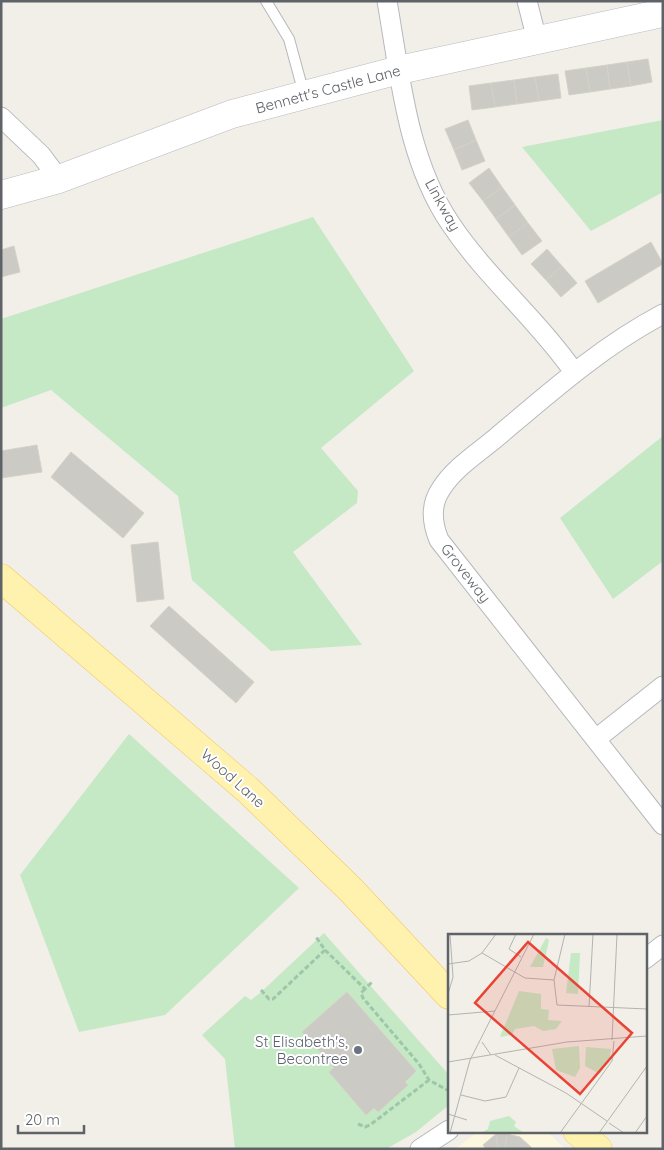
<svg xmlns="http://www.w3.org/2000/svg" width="664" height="1150" font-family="Quicksand,sans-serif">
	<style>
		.commercial { fill: #fef7e0 }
		.green { fill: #c5e8c5 }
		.building { fill: #cccac5; stroke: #d6d1c6 }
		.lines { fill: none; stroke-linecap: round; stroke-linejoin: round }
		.service-casing { stroke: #b5b8bc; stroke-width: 12 }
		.minor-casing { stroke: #b5b8bc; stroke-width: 21 }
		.secondary-casing { stroke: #b6babf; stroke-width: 29 }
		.primary-casing { stroke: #f2c960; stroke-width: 29 }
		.path { stroke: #9cc7a9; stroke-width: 3; stroke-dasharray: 5 2.5; stroke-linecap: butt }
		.service { stroke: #fff; stroke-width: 10 }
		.minor { stroke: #fff; stroke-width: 19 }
		.secondary { stroke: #fff; stroke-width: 28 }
		.primary { stroke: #fff2af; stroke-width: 28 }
		.worship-dot { fill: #6b7280; stroke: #fff; stroke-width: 2 }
		.labels { text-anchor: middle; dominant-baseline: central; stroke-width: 4; stroke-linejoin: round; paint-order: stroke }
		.street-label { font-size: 15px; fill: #5f6368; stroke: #fff }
		.worship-label { font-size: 15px; fill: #5b616d; stroke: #fff; text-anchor: end }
		.inset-road { fill: none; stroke: #b3b3b1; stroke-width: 1 }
		.view { fill: #ea4335; fill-opacity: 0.15; stroke: #ea4335; stroke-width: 2.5 }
		.inset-edge { fill: none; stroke: #5f6368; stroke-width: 2.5 }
	</style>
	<rect width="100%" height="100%" fill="#f1efe8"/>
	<!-- commercial -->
	<path class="commercial" d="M 478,1131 L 547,1131 L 565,1149 L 456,1149 Z"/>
	<!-- green -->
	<path class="green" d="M 663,120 L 663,192 L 591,231 L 522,147 Z
		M 313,217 L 414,371 L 321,448 L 358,491 L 357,503 L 293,552 L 362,645 L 271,651 L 192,580 L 178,496 L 51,390 L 1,408 L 1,319 Z
		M 663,436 L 663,561 L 613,599 L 560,518 Z
		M 129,734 L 299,888 L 165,1015 L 79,1032 L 20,875 Z
		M 324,933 L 449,1075 L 449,1105 L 416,1132 L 386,1149 L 235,1149 L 225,1059 L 202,1035 L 245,996 L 251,1000 L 260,993 Z"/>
	<!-- building -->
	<path class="building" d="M 648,59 L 652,82 L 631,86 L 627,62 Z
		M 627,62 L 631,86 L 610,89 L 607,65 Z
		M 607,65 L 610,89 L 590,92 L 586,68 Z
		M 586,68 L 590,92 L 569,95 L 565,71 Z
		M 558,74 L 561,98 L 539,101 L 535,77 Z
		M 535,77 L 539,101 L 517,104 L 514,80 Z
		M 514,80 L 517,104 L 495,107 L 491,83 Z
		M 491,83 L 495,107 L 472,110 L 469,86 Z
		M 468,120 L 476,140 L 454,150 L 445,129 Z
		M 476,140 L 485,161 L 462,170 L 454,150 Z
		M 489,168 L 502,187 L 483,201 L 469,183 Z
		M 502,187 L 515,205 L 496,219 L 483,201 Z
		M 515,205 L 528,223 L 509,237 L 496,219 Z
		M 528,223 L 542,241 L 522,255 L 509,237 Z
		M 651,242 L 663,264 L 598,303 L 585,281 Z
		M 14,246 L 20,272 L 1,277 L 1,250 Z
		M 547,249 L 562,266 L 546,280 L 531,264 Z
		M 562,266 L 577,283 L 561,297 L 546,280 Z
		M 37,445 L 42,472 L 1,478 L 1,451 Z
		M 71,452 L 144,513 L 123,538 L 51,477 Z
		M 158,542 L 164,599 L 137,602 L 131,545 Z
		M 169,606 L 254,682 L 236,703 L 150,626 Z
		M 347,992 L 416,1071 L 405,1082 L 408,1085 L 378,1112 L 374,1108 L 366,1115 L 329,1072 L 334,1068 L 302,1032 Z
		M 496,1134 L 498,1149 L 486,1149 L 483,1145 Z
		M 496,1134 L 507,1134 L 505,1149 L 498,1149 Z
		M 507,1134 L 520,1137 L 533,1149 L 505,1149 Z"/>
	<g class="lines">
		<defs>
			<path id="service" d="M 266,1 L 289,39 L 304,94"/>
			<path id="minor" d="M 387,1 C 400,75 407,159 450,223 C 486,277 537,319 574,372
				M 527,1 L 537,40
				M 1,117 L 41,155 L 59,179
				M 663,314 C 602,346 549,393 497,437 C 478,453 454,468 441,489 C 430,505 432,523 439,540 L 663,825
				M 596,739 L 663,686
				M 645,959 L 663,945
				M 420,1149 L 449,1130"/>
			<path id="secondary" d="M 1,195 L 59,179 L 232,114 L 399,70 L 663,13"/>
			<path id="primary" d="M 1,578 L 249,791 L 351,890 L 449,995
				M 577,1131 L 598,1149"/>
		</defs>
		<!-- service casing -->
		<use href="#service" class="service-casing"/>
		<!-- minor casing -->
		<use href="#minor" class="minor-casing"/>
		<!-- secondary casing -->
		<use href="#secondary" class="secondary-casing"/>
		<!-- primary casing -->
		<use href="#primary" class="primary-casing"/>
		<!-- path -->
		<path class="path" d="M 325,950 L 365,989 L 373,981
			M 365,989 L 361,993 L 363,998 L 419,1064 L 429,1080 L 449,1091
			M 261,990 L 269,999 L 273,999 L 325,950 L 316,937
			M 358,1124 L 365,1127 L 370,1125 L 429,1080"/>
		<!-- service -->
		<use href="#service" class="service"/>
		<!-- minor -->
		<use href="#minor" class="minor"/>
		<!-- secondary -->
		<use href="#secondary" class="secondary"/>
		<!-- primary -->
		<use href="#primary" class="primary"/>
	</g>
	<!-- markers -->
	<circle class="worship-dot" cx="358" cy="1050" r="5"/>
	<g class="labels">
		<!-- street labels -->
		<g class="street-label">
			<text transform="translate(328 89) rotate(-15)">Bennett's Castle Lane</text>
			<text transform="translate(443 205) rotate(61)">Linkway</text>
			<text transform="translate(466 573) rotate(52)">Groveway</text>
			<text transform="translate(233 778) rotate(42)">Wood Lane</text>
		</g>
		<!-- worship labels -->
		<g class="worship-label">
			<text x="348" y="1041">St Elisabeth's,<tspan x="348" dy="17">Becontree</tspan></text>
		</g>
	</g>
	<!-- overview -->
	<g transform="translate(448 934)">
		<rect width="199" height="199" fill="#f1efe8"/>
		<path d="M 98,4 L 101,6 L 95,33 L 82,33 ZM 123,19 L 132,19 L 130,60 L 118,59 ZM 71,57 L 93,60 L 93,75 L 101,76 L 100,86 L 114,87 L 108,95 L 95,97 L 86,92 L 67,95 L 64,101 L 52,103 ZM 131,112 L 132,134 L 127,143 L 108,136 L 104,115 ZM 138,113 L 163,115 L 162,124 L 152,140 L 137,132 ZM 61,182 L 68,188 L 66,192 L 76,199 L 33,199 L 40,195 L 42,187 Z" fill="#c5e8c5"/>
		<path class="inset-road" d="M 68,0 L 61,15 L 73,23M 117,0 L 106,46 L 109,71 L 199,75M 34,19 L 77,44 L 106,46M 0,30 L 21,27 L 34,19 L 48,0M 0,60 L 5,43 L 2,0M 141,73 L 145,0M 0,81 L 47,77M 164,106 L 169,0M 34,108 L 43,121M 47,121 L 118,159 L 159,187M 22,126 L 86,0M 0,128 L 119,108 L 199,102M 13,161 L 37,167 L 58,163 L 71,134M 0,180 L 19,186M 161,189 L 176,199M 2,199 L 22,126M 112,199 L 164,127 L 166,107M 151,199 L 199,132M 187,199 L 199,182"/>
		<path class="view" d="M 80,8 L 184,99 L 132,160 L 27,69 Z"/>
		<rect width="199" height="199" class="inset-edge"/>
	</g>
	<!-- border -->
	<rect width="664" height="1150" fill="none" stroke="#5f6368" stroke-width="5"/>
	<!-- scale -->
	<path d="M18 1125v8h66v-8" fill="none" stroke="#5f6368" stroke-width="2.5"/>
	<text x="25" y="1125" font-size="15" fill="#5f6368" stroke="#ffffff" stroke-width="4" paint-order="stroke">20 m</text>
</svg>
